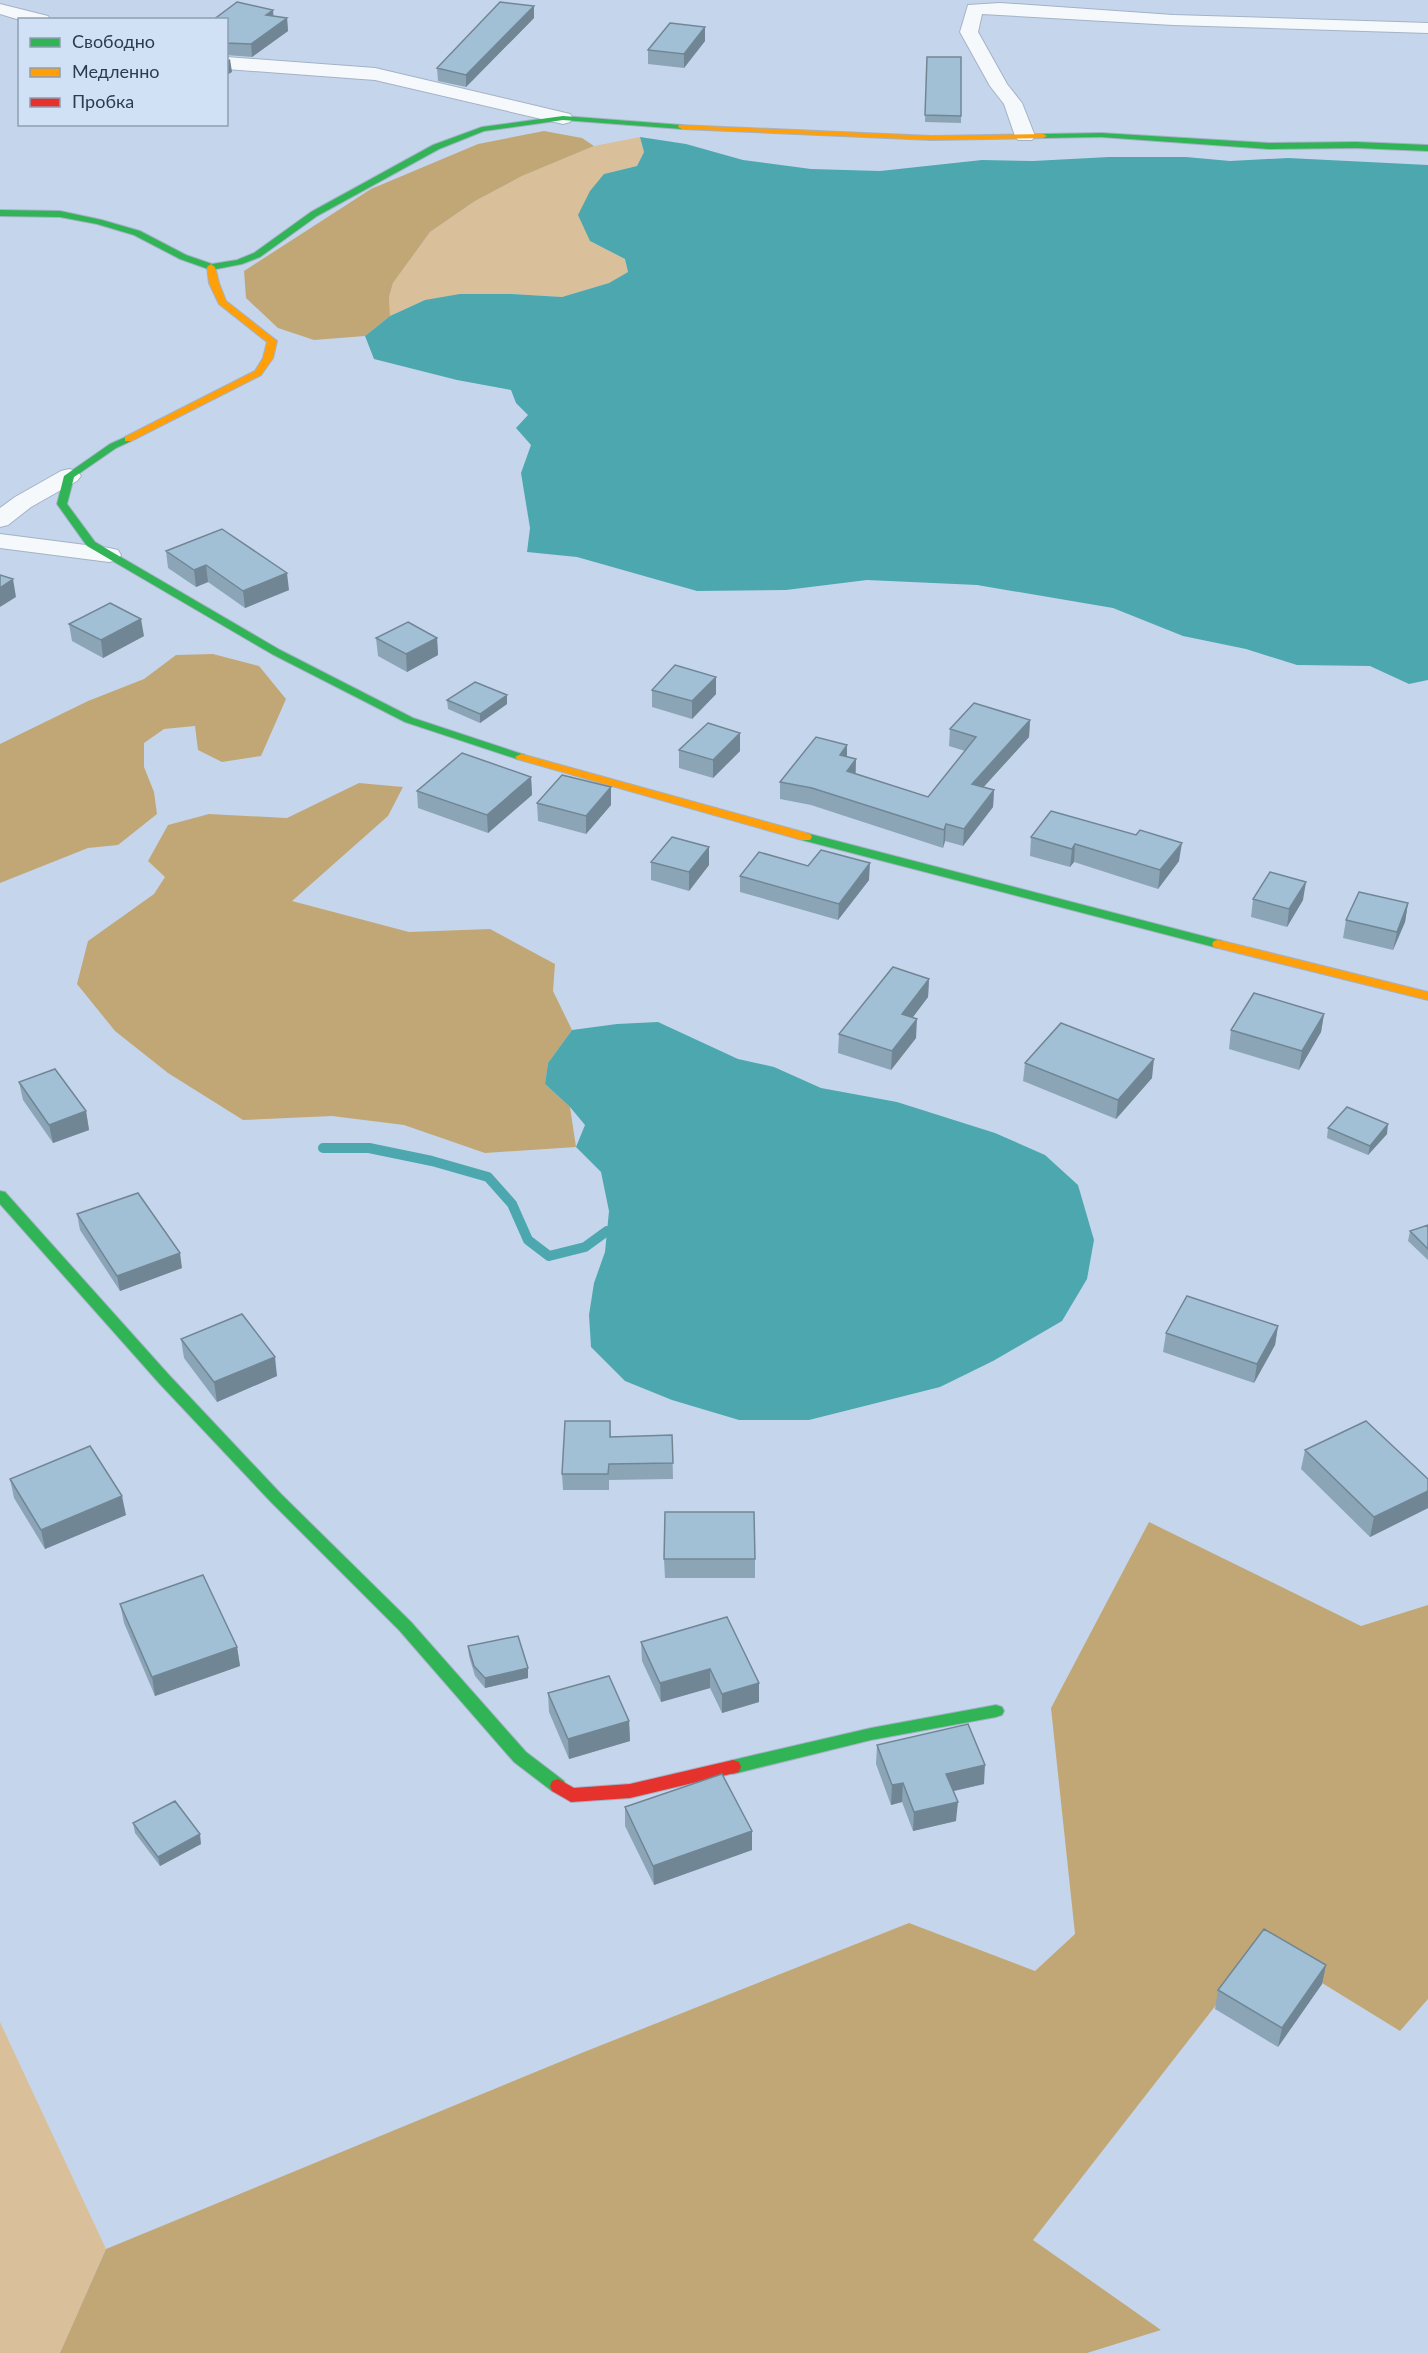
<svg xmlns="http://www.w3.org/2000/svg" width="1428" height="2353" font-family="Lato,sans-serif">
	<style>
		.green { fill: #d9c09a }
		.forest { fill: #c1a776 }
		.water { fill: #4ca8ae }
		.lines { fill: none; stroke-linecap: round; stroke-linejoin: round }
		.stream { stroke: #4ca8ae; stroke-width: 10 }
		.street-casing { stroke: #a4b2c6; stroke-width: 2 }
		.fast-casing { stroke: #a4b2c6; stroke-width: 2 }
		.slow-casing { stroke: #a4b2c6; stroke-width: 2 }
		.jam-casing { stroke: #a4b2c6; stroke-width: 2 }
		.street { fill: #f6f9fc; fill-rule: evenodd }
		.fast { fill: #30b455; fill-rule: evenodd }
		.slow { fill: #ff9f0a; fill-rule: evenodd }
		.jam { fill: #e5322d; fill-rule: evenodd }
		.wall { fill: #8ba5b7 }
		.shaded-wall { fill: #718695 }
		.building { fill: #a2c0d5; stroke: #718695; stroke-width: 1.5 }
	</style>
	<rect width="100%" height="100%" fill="#c5d6ec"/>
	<!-- green -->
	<path class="green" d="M 640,137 L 644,152 L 637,166 L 604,174 L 590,241 L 625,259 L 628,272 L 609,283 L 562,297 L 512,294 L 425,300 L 390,316 L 389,297 L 393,283 L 430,232 L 475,201 L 522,176 L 594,146 Z
		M 0,2022 L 106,2249 L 60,2353 L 0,2353 Z"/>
	<!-- forest -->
	<path class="forest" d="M 544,131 L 582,138 L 594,146 L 522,176 L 475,201 L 430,232 L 393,283 L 389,297 L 390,316 L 365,336 L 314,340 L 278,328 L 246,298 L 244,271 L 371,189 L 478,144 Z
		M 213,654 L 259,666 L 286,699 L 261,756 L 222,762 L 198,750 L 195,726 L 164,729 L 144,743 L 144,767 L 154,792 L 157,814 L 118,845 L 88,848 L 0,883 L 0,744 L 88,701 L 144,679 L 176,655 Z
		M 359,783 L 403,787 L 388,816 L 292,901 L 409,932 L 490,929 L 555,964 L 553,991 L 572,1030 L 548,1063 L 545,1084 L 570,1107 L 576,1147 L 485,1153 L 404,1125 L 332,1116 L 243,1120 L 168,1073 L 115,1031 L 77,984 L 88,941 L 154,894 L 165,877 L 148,861 L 168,825 L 209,814 L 287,818 Z
		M 1149,1522 L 1361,1626 L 1428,1605 L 1428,1999 L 1400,2031 L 1262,1946 L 1033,2240 L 1161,2330 L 1087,2353 L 60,2353 L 106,2249 L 584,2052 L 909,1923 L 1035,1971 L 1075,1934 L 1051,1708 Z"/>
	<!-- water -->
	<path class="water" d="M 640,137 L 686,144 L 743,160 L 811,169 L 880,171 L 982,160 L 1033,161 L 1109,157 L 1186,157 L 1230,161 L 1288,158 L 1428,165 L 1428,680 L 1409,684 L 1370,666 L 1297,665 L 1246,649 L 1183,636 L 1113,608 L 977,585 L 867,580 L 786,590 L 697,591 L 577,557 L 527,552 L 530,528 L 521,473 L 531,445 L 516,428 L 528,415 L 516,403 L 511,390 L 457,380 L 374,359 L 365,336 L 390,316 L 425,300 L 460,294 L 512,294 L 562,297 L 609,283 L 628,272 L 625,259 L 590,241 L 578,215 L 590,191 L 604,174 L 637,166 L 644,152 Z
		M 658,1022 L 738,1059 L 774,1067 L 821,1088 L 897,1102 L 995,1133 L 1045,1155 L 1078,1185 L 1094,1240 L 1087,1279 L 1062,1321 L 993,1361 L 940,1387 L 809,1420 L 739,1420 L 672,1400 L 625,1381 L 591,1347 L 589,1315 L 594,1283 L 605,1252 L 609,1211 L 601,1172 L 576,1147 L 585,1125 L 570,1107 L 545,1084 L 548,1063 L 572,1030 L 617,1024 Z"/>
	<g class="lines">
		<!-- stream -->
		<path class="stream" d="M 323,1148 L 369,1148 L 432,1161 L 488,1177 L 512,1204 L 528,1240 L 549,1256 L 585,1247 L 607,1231"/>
		<defs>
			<path id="street" d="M 1000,3 L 1173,15 L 1428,23 L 1428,33 L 1173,25 L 982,14 L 978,32 L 1007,84 L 1022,103 L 1035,136 L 1032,140 L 1018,140 L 1015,136 L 1004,104 L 990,86 L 960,32 L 968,5 Z
				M 0,4 L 48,16 L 51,20 L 20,20 L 0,14 Z
				M 226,57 L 375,68 L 570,114 L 573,118 L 570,122 L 563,124 L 375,80 L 226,69 Z
				M 69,469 L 77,471 L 81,476 L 77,481 L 31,507 L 8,525 L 0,527 L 0,508 L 15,497 L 61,471 Z
				M 0,534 L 109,548 L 118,550 L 121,555 L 118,560 L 109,562 L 0,548 Z"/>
			<path id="fast" d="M 563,116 L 682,125 L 686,127 L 682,129 L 563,120 L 484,131 L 439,149 L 317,216 L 260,257 L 242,264 L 211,270 L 180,259 L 134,235 L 97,224 L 60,217 L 0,216 L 0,210 L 60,211 L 102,220 L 140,231 L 186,255 L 212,264 L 237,260 L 254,253 L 311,212 L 433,145 L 482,127 Z
				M 1101,133 L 1269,143 L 1356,142 L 1428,145 L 1428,151 L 1356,148 L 1269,149 L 1101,137 L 1043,138 L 1039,136 L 1043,134 Z
				M 128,436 L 133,439 L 131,441 L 116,448 L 74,477 L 67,504 L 95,542 L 280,650 L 413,718 L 525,755 L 525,759 L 517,759 L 405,722 L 272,654 L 87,546 L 57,504 L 64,476 L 110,444 Z
				M 806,833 L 1222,941 L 1224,944 L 1218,948 L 802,840 L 800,837 L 802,834 Z
				M 0,1191 L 5,1192 L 169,1375 L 281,1494 L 411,1622 L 526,1752 L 564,1781 L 566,1786 L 564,1791 L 558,1793 L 552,1791 L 514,1762 L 399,1630 L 271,1502 L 159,1383 L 0,1204 Z
				M 996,1705 L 1002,1707 L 1004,1711 L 1002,1715 L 996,1717 L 871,1740 L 733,1774 L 727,1772 L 725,1767 L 727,1762 L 733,1760 L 871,1728 Z"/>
			<path id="slow" d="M 679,125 L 932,136 L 1043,134 L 1047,136 L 1043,138 L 932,140 L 682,129 L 678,127 Z
				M 211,264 L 215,267 L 219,283 L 226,301 L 277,341 L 273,358 L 261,375 L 131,441 L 125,441 L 125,437 L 255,371 L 263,358 L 267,342 L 219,304 L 209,283 L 207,267 Z
				M 521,754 L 810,834 L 812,837 L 810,840 L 802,840 L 517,759 L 515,757 Z
				M 1218,940 L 1428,992 L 1428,1000 L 1214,947 L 1212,944 L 1214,941 Z"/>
			<path id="jam" d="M 733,1760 L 739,1762 L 741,1767 L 739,1772 L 630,1798 L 571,1802 L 552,1791 L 550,1786 L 552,1781 L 558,1779 L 574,1788 L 630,1784 Z"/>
		</defs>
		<!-- street casing -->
		<use href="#street" class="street-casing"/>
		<!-- fast casing -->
		<use href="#fast" class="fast-casing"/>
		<!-- slow casing -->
		<use href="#slow" class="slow-casing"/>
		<!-- jam casing -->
		<use href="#jam" class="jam-casing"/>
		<!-- street -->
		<use href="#street" class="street"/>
		<!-- fast -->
		<use href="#fast" class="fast"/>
		<!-- slow -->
		<use href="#slow" class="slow"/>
		<!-- jam -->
		<use href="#jam" class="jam"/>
	</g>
	<!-- wall -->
	<path class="wall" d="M 273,10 L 273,16 L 287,18 L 288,31 L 252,57 L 226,55 L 226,20 Z
		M 534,18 L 466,87 L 438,81 L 437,68 Z
		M 705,41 L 684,68 L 648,64 L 648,50 Z
		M 927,57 L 961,116 L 961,123 L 925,122 Z
		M 166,551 L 289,590 L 245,608 L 208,582 L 196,587 L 168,568 Z
		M 69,624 L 144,636 L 103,658 L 72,641 Z
		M 376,638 L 437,638 L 438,655 L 407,672 L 378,656 Z
		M 652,690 L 716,694 L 692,719 L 652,707 Z
		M 447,700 L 507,704 L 480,723 L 448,709 Z
		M 1030,720 L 1029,737 L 983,787 L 994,790 L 993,807 L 963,846 L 945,841 L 943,848 L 811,805 L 780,799 L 780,782 L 847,745 L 847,757 L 856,759 L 856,774 L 928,797 L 965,751 L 949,746 L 950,729 Z
		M 740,733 L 740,751 L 713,778 L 679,768 L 679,750 Z
		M 531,777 L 532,795 L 488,833 L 418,808 L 417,791 Z
		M 611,787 L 611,805 L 586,834 L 538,821 L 537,803 Z
		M 1136,835 L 1179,861 L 1158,889 L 1074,862 L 1070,867 L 1030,856 L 1031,837 Z
		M 709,847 L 709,865 L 689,891 L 651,880 L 651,862 Z
		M 808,866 L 869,880 L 838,920 L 740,892 L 740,876 Z
		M 1253,899 L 1303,900 L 1287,927 L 1251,917 Z
		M 1408,903 L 1405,922 L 1393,950 L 1343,938 L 1346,920 Z
		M 929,979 L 928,997 L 912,1018 L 916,1038 L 891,1070 L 838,1053 L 839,1034 Z
		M 1324,1014 L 1321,1032 L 1299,1070 L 1229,1049 L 1231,1030 Z
		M 1025,1063 L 1152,1078 L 1116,1119 L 1023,1081 Z
		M 19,1082 L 86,1111 L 89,1130 L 53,1143 L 23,1100 Z
		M 1328,1128 L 1387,1134 L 1368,1155 L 1327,1138 Z
		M 77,1214 L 182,1268 L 120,1291 L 80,1230 Z
		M 1428,1225 L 1428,1260 L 1408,1241 L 1410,1231 Z
		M 1278,1326 L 1275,1345 L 1254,1383 L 1163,1352 L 1166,1333 Z
		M 181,1339 L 277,1376 L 217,1402 L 184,1358 Z
		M 610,1421 L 611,1437 L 672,1435 L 673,1479 L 609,1480 L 609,1490 L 563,1490 L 562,1474 Z
		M 1305,1450 L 1428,1479 L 1428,1508 L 1370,1537 L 1301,1469 Z
		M 10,1479 L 126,1515 L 45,1549 L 14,1498 Z
		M 664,1559 L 755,1559 L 755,1578 L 665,1578 Z
		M 120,1604 L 237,1647 L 240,1666 L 155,1696 L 124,1623 Z
		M 727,1617 L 759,1702 L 722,1713 L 710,1688 L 661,1702 L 642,1661 L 641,1642 Z
		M 468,1646 L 528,1668 L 528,1678 L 485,1688 L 475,1676 L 469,1656 Z
		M 548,1693 L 629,1721 L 630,1741 L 569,1759 L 549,1712 Z
		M 877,1745 L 984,1784 L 953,1791 L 956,1821 L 913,1831 L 902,1802 L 891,1805 L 876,1764 Z
		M 625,1807 L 752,1831 L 752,1850 L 654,1885 L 625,1826 Z
		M 133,1823 L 201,1844 L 160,1866 L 135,1833 Z
		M 1326,1965 L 1322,1984 L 1278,2047 L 1215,2009 L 1218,1990 Z"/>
	<!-- shaded-wall -->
	<path class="shaded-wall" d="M 534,6 L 534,18 L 466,87 L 466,75 Z
		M 273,10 L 274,23 L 266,15 Z
		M 287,18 L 288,31 L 252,57 L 251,44 Z
		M 705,27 L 705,41 L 684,68 L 684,54 Z
		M 230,59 L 232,72 L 227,75 L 226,61 Z
		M 206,565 L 208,582 L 196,587 L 194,570 Z
		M 287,573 L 289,590 L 245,608 L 243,591 Z
		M 13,579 L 16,597 L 0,607 L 0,588 Z
		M 141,619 L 144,636 L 103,658 L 101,640 Z
		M 437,638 L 438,655 L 407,672 L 406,654 Z
		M 716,677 L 716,694 L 692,719 L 692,701 Z
		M 507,695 L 507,704 L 480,723 L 480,714 Z
		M 1030,720 L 1029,737 L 971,801 L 972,784 Z
		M 740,733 L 740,751 L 713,778 L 713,760 Z
		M 847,745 L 847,762 L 840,755 Z
		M 856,759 L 855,776 L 847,771 Z
		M 531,777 L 532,795 L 488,833 L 487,815 Z
		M 611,787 L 611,805 L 586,834 L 586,816 Z
		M 994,790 L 993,807 L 963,846 L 964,829 Z
		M 946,824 L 945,841 L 943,848 L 944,830 Z
		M 1182,843 L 1179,861 L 1158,889 L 1160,870 Z
		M 1075,844 L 1074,862 L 1070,867 L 1072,849 Z
		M 709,847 L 709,865 L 689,891 L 689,872 Z
		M 870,863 L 869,880 L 838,920 L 839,904 Z
		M 1306,882 L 1303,900 L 1287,927 L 1289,909 Z
		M 1408,903 L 1405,922 L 1393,950 L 1397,932 Z
		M 929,979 L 928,997 L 901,1033 L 902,1014 Z
		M 1324,1014 L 1321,1032 L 1299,1070 L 1302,1051 Z
		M 917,1019 L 916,1038 L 891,1070 L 892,1051 Z
		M 1154,1059 L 1152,1078 L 1116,1119 L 1118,1100 Z
		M 86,1111 L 89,1130 L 53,1143 L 49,1125 Z
		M 1388,1124 L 1387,1134 L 1368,1155 L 1370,1146 Z
		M 180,1253 L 182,1268 L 120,1291 L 117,1276 Z
		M 1278,1326 L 1275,1345 L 1254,1383 L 1257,1364 Z
		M 275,1357 L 277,1376 L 217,1402 L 214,1382 Z
		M 1428,1491 L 1428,1508 L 1370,1537 L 1374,1517 Z
		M 122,1496 L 126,1515 L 45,1549 L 41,1530 Z
		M 237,1647 L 240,1666 L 155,1696 L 152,1677 Z
		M 528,1668 L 528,1678 L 485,1688 L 485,1678 Z
		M 710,1669 L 710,1688 L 661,1702 L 660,1683 Z
		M 759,1683 L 759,1702 L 722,1713 L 722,1694 Z
		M 629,1721 L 630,1741 L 569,1759 L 568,1739 Z
		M 985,1765 L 984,1784 L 945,1793 L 946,1774 Z
		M 903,1783 L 902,1802 L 891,1805 L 892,1785 Z
		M 958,1802 L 956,1821 L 913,1831 L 914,1812 Z
		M 752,1831 L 752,1850 L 654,1885 L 653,1866 Z
		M 200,1834 L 201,1844 L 160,1866 L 158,1857 Z
		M 1326,1965 L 1322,1984 L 1278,2047 L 1282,2028 Z"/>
	<!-- building -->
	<path class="building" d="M 237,2 L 273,10 L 266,15 L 287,18 L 251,44 L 226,43 L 226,20 L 213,20 Z
		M 500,2 L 534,6 L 466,75 L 437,68 Z
		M 670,23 L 705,27 L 684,54 L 648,50 Z
		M 927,57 L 961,57 L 961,116 L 925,115 Z
		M 222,529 L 287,573 L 243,591 L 206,565 L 194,570 L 166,551 Z
		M 0,575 L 13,579 L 0,588 Z
		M 110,603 L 141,619 L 101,640 L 69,624 Z
		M 408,622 L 437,638 L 406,654 L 376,638 Z
		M 675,665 L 716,677 L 692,701 L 652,690 Z
		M 475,682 L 507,695 L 480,714 L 447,700 Z
		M 974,703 L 1030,720 L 972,784 L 994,790 L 964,829 L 946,824 L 944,830 L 812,788 L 780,782 L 816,737 L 847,745 L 840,755 L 856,759 L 847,771 L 928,797 L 976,737 L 950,729 Z
		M 708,723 L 740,733 L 713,760 L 679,750 Z
		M 462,753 L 531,777 L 487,815 L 417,791 Z
		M 562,775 L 611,787 L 586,816 L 537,803 Z
		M 1051,811 L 1136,835 L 1140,830 L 1182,843 L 1160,870 L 1075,844 L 1072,849 L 1031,837 Z
		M 672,837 L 709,847 L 689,872 L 651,862 Z
		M 821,850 L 870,863 L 839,904 L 740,876 L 759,852 L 808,866 Z
		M 1270,872 L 1306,882 L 1289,909 L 1253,899 Z
		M 1359,892 L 1408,903 L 1397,932 L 1346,920 Z
		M 893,967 L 929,979 L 902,1014 L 917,1019 L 892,1051 L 839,1034 Z
		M 1254,993 L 1324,1014 L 1302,1051 L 1231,1030 Z
		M 1061,1023 L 1154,1059 L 1118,1100 L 1025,1063 Z
		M 55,1069 L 86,1111 L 49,1125 L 19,1082 Z
		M 1347,1107 L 1388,1124 L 1370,1146 L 1328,1128 Z
		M 138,1193 L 180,1253 L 117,1276 L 77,1214 Z
		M 1428,1225 L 1428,1249 L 1410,1231 Z
		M 1187,1296 L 1278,1326 L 1257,1364 L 1166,1333 Z
		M 242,1314 L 275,1357 L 214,1382 L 181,1339 Z
		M 565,1421 L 610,1421 L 610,1437 L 672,1435 L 673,1463 L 609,1464 L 608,1474 L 562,1474 Z
		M 1366,1421 L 1428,1479 L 1428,1491 L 1374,1517 L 1305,1450 Z
		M 90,1446 L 122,1496 L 41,1530 L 10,1479 Z
		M 665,1512 L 754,1512 L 755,1559 L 664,1559 Z
		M 203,1575 L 237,1647 L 152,1677 L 120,1604 Z
		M 727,1617 L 759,1683 L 722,1694 L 710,1669 L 660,1683 L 641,1642 Z
		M 518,1636 L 528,1668 L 485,1678 L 474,1666 L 468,1646 Z
		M 609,1676 L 629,1721 L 568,1739 L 548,1693 Z
		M 968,1724 L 985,1765 L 946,1774 L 958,1802 L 914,1812 L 903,1783 L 892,1785 L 877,1745 Z
		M 722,1774 L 752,1831 L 653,1866 L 625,1807 Z
		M 175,1801 L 200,1834 L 158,1857 L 133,1823 Z
		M 1264,1929 L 1326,1965 L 1282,2028 L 1218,1990 Z"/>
	<!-- legend -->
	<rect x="18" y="18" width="210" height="108" fill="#d0e0f5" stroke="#8e9eb3" stroke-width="1.5"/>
	<rect x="30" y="38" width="30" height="9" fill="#30b455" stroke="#8e9eb3" stroke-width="1.5"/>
	<text x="72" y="48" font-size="18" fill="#2c3c50">Свободно</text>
	<rect x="30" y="68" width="30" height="9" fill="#ff9f0a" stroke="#8e9eb3" stroke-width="1.5"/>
	<text x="72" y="78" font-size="18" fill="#2c3c50">Медленно</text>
	<rect x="30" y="98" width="30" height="9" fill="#e5322d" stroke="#8e9eb3" stroke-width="1.5"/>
	<text x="72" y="108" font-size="18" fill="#2c3c50">Пробка</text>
</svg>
